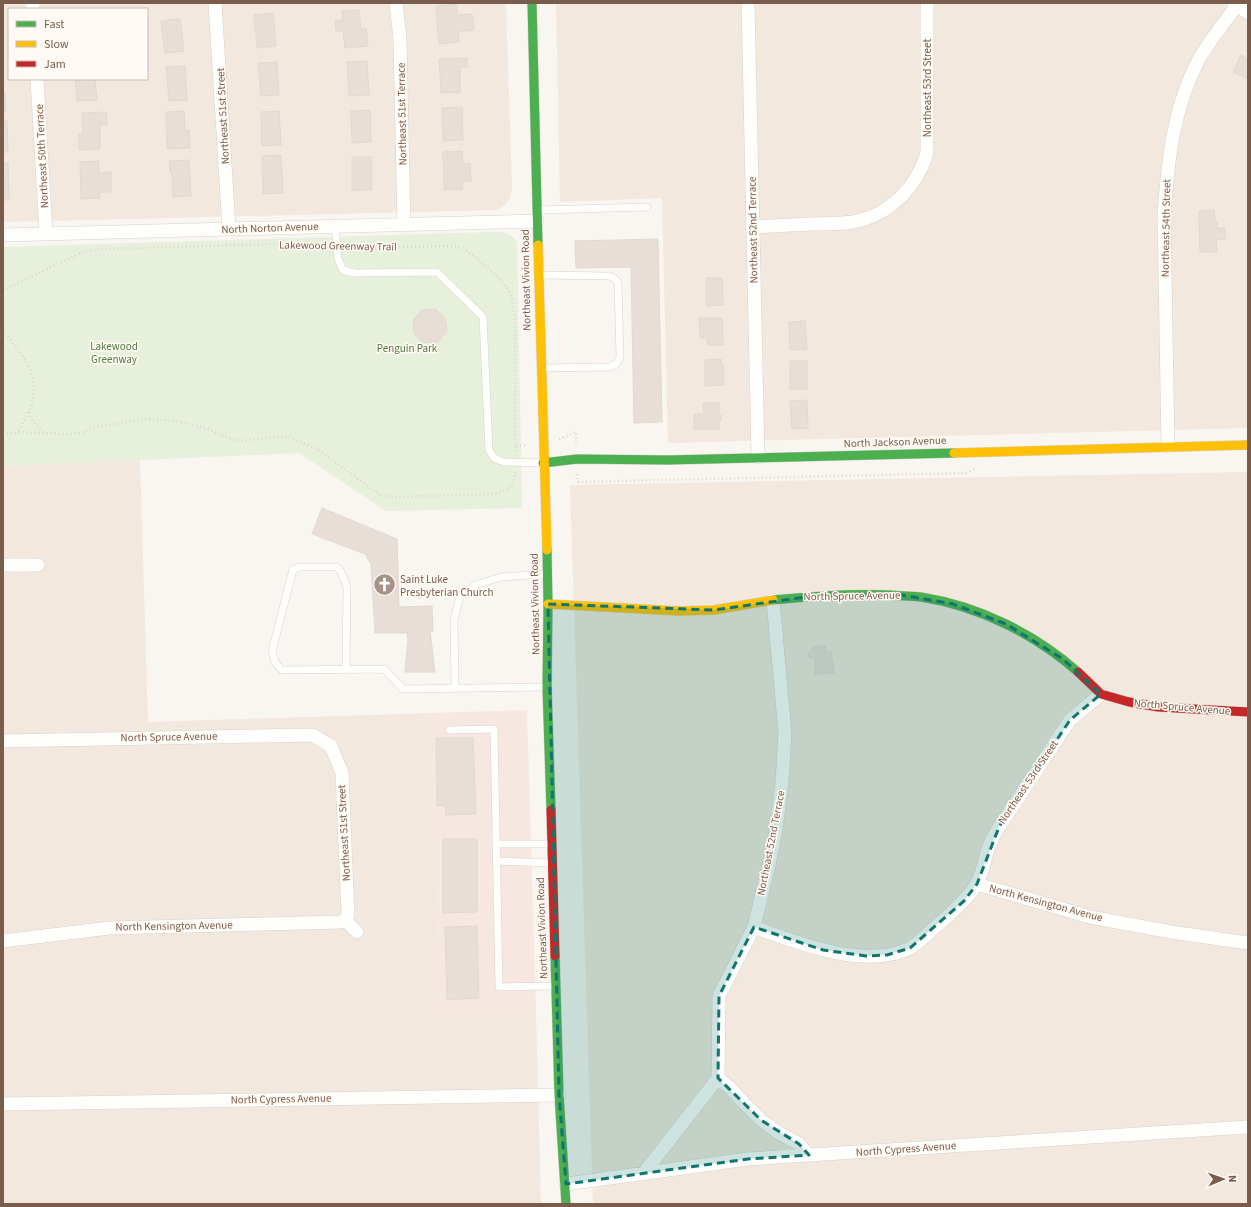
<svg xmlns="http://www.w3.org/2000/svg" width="1251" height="1207" font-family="'Source Sans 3',sans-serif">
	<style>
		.residential { fill: #f2e8de; fill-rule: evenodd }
		.commercial { fill: #f6e8e1 }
		.green { fill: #e7f0db }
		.building { fill: #e6ded7; stroke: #e2d8d2 }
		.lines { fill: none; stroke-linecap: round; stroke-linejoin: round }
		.lane-casing { stroke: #d7d1cb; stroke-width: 8 }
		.street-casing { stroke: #d7d1cb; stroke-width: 14 }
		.fast-casing { stroke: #d9d2cb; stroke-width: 10 }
		.slow-casing { stroke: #d9d2cb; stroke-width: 10 }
		.jam-casing { stroke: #d9d2cb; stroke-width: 10 }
		.path { stroke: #dcd5d0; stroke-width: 2.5; stroke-dasharray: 1 3; stroke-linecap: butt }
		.lane { stroke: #fefefd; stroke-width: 7 }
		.street { stroke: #fefefd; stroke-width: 13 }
		.fast { stroke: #4caf50; stroke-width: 9 }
		.slow { stroke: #ffc107; stroke-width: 9 }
		.jam { stroke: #c62828; stroke-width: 9 }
		.marked { fill: #0f766e; fill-opacity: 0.2; stroke: #0f766e; stroke-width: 3; stroke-dasharray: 8 5; stroke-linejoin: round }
		.labels { text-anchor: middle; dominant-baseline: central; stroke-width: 3; stroke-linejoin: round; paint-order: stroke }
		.street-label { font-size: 11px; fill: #7a5c4d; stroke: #fffaf3 }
		.park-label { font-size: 11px; fill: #537a41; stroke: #fffaf3 }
		.poi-label { font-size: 11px; fill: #7a5c4d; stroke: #fffaf3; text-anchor: start }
	</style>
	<rect width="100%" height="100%" fill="#f9f5f0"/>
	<!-- residential -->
	<path class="residential" d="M 3,3 L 506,3 L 512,189 L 509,200 L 503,206 L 497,210 L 3,222 ZM 9,9 L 147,9 L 147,79 L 9,79 Z
		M 556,3 L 1248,3 L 1248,428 L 668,443 L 662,198 L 560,202 Z
		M 140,460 L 148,722 L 432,713 L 441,1014 L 536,1012 L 541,1204 L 3,1204 L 3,466 Z
		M 1248,472 L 1248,1204 L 593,1204 L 570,485 Z"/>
	<!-- commercial -->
	<path class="commercial" d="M 527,710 L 536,1012 L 441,1015 L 432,713 Z"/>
	<!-- green -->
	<path class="green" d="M 490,232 C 502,232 510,231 517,242 L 522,508 L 386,511 L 299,453 L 3,466 L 3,247 Z"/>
	<!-- building -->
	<path class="building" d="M 456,4 L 457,15 L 472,14 L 474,30 L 458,32 L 459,42 L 439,44 L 436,6 Z
		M 359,10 L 361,29 L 366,28 L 368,46 L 345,48 L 343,31 L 336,31 L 335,21 L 343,20 L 342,11 Z
		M 273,13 L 276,46 L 257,48 L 254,15 Z
		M 180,19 L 184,51 L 165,53 L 161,21 Z
		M 1241,55 L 1248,59 L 1248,79 L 1233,72 Z
		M 467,58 L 467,67 L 460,67 L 460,92 L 441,93 L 439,59 Z
		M 367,61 L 369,95 L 349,96 L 347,62 Z
		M 277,62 L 279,95 L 261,96 L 258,63 Z
		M 185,66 L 187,100 L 169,101 L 166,67 Z
		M 75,79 L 95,79 L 97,100 L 77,101 Z
		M 3,93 L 5,93 L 6,111 L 3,111 Z
		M 462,107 L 463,140 L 443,141 L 442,108 Z
		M 370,110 L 371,142 L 352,143 L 351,111 Z
		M 184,111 L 185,130 L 189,130 L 190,148 L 167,149 L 166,112 Z
		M 279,111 L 281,145 L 262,146 L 261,112 Z
		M 106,112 L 107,125 L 100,125 L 100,149 L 79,150 L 79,134 L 83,134 L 82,113 Z
		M 3,121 L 7,121 L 8,152 L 3,152 Z
		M 462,151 L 463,164 L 470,163 L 471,181 L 462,181 L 463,189 L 444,190 L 443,152 Z
		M 281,155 L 283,193 L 263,194 L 262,156 Z
		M 352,157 L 371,157 L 372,190 L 352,190 Z
		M 189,160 L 191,196 L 173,197 L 172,173 L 170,173 L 169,161 Z
		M 98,161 L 99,173 L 111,172 L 111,192 L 100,192 L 100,198 L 81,199 L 80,162 Z
		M 3,163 L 8,163 L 9,200 L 3,200 Z
		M 1214,210 L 1215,222 L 1217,222 L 1217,228 L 1225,228 L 1225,239 L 1216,240 L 1217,252 L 1200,252 L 1199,211 Z
		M 658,239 L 662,422 L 634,423 L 631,267 L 576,268 L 575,241 Z
		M 706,278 L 722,278 L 723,305 L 706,306 Z
		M 435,309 L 445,318 L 447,331 L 438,342 L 424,343 L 414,334 L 413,320 L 422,310 Z
		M 699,318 L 722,318 L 723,345 L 707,345 L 707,338 L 700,338 Z
		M 805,321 L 807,349 L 790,350 L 789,322 Z
		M 721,359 L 721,364 L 723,364 L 724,385 L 705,386 L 705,360 Z
		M 790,361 L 807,361 L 807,389 L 790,389 Z
		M 807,400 L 808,428 L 792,429 L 790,401 Z
		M 703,403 L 719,403 L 719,415 L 721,415 L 721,421 L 719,422 L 719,429 L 694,429 L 694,414 L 704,414 Z
		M 322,508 L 397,539 L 399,607 L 432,606 L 433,631 L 430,631 L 435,672 L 405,672 L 408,640 L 407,633 L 375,633 L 371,564 L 365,554 L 312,534 Z
		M 825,646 L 826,651 L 831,651 L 834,673 L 815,674 L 815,658 L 809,658 L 808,653 L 812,653 L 812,647 Z
		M 436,738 L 473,738 L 476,814 L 446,815 L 445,805 L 437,806 Z
		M 443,839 L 477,839 L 477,912 L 443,913 Z
		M 477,926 L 479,998 L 447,1000 L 445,927 Z"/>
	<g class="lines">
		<defs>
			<path id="lane" d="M 539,210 L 647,207
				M 335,226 L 338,259 L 343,270 L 354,273 L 437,272 L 483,317 L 489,450 L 494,458 L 504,462 L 543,463
				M 541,275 L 609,276 L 614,278 L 618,283 L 620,358 L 616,364 L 610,367 L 543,368
				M 346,669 L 347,587 L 341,572 L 337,567 L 299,567 L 293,570 L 272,651 L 275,662 L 282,670 L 384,669 L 403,689 L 545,687
				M 455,688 L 454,619 L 460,597 L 475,585 L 501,577 L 545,574
				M 449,730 L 494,729 L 499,987 L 553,986
				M 496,844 L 549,844
				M 497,861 L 550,863"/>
			<path id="street" d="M 33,3 L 33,9
				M 215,3 L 229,229
				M 396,3 L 400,39 L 404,225
				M 748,3 L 758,457
				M 1234,3 L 1248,13
				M 37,79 L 46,233
				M 752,227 C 772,226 791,225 811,224 C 825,224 839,224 853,222 C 890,215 917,187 927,153 L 927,3
				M 3,235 L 537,221
				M 1168,446 L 1164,214 C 1168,161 1173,109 1198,61 C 1209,40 1225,23 1238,3
				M 3,565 L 38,565
				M 3,741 L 312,735 L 331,746 L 342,773 L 348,915 L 345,920
				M 977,884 L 1090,917 L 1171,932 L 1248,943
				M 345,920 L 357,932
				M 754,927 C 797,943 866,970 910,948 C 918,944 932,929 940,923 C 953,911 968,899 977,883 C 983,872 985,858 989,846 C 992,839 995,833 999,827 L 1070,720 L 1101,694
				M 3,941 L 109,928 L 340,922 L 345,920
				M 718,1078 L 730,1088 L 745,1104 L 761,1120 L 779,1133 L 799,1144 L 809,1155
				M 3,1104 L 559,1095
				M 643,1174 L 718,1078 L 719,996 L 754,927 L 769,865 L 776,830 L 782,782 L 785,733 L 773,600
				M 566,1184 L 748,1159 L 1248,1127"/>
			<path id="fast" d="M 532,3 L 538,245
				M 543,463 L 577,459 L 667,460 L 954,453
				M 547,550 L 548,604 L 547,687 L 551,810
				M 773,600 C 813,596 852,593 891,595 C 901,596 912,596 921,597 C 979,606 1035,634 1078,672
				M 555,956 L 559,1095 L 566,1204"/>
			<path id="slow" d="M 538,245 L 547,550
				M 954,453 L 1248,445
				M 548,604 L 679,611 L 714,610 L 773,600"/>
			<path id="jam" d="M 1078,672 L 1101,694 L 1129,702 L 1158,707 L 1248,712
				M 551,810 L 555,956"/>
		</defs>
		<!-- lane casing -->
		<use href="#lane" class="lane-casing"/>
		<!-- street casing -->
		<use href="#street" class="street-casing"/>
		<!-- fast casing -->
		<use href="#fast" class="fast-casing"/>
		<!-- slow casing -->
		<use href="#slow" class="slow-casing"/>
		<!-- jam casing -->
		<use href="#jam" class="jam-casing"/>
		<!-- path -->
		<path class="path" d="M 347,248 L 453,246 L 464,248 L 497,276 L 507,288 L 512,299 L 515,320 L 515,453
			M 3,290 L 85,251 L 98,249 L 278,244 L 328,247
			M 3,330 C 10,341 21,351 27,363 C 40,390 33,409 17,432
			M 30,412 L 33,422 L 43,432
			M 3,434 L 20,432 L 66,434 L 82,433 L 96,427 L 145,419 L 177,421 L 209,429 L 223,436 L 239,441 L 274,437 L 289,437 L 317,449 L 380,495 L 392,497 L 494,494 C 510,491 514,487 515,470
			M 559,439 L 576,432 L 576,443
			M 516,446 L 528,445
			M 577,474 L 578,482 L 966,473 L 974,469"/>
		<!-- lane -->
		<use href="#lane" class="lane"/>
		<!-- street -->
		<use href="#street" class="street"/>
		<!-- fast -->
		<use href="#fast" class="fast"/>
		<!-- slow -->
		<use href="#slow" class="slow"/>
		<!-- jam -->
		<use href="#jam" class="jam"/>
	</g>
	<!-- marked area -->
	<path class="marked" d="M 820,595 L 902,595 L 953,604 L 1006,624 L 1063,659 L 1101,694 L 1070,720 L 999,827 L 977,884 L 964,901 L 910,948 L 887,955 L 866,956 L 823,950 L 754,927 L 719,996 L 718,1078 L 761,1120 L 799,1144 L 809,1155 L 748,1159 L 566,1184 L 559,1095 L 548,604 L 714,610 Z"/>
	<!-- icons -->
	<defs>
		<symbol id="church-disc" viewBox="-11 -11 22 22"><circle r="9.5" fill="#a69286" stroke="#fffaf3"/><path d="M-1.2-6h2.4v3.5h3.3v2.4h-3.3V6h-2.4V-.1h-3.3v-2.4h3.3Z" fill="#fff"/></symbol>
	</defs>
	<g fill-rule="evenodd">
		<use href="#church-disc" x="372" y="572" width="25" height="25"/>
	</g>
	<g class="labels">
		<!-- street labels -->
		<g class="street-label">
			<text transform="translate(927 88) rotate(-90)">Northeast 53rd Street</text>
			<text transform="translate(402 114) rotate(-91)">Northeast 51st Terrace</text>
			<text transform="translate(223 116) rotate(-93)">Northeast 51st Street</text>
			<text transform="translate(42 156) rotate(-93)">Northeast 50th Terrace</text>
			<text transform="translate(270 228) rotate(-2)">North Norton Avenue</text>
			<text transform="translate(1166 228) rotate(-89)">Northeast 54th Street</text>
			<text transform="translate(753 230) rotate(-91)">Northeast 52nd Terrace</text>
			<text transform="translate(338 246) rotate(1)">Lakewood Greenway Trail</text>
			<text transform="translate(526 280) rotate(-91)">Northeast Vivion Road</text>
			<text transform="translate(895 442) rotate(-2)">North Jackson Avenue</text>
			<text transform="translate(852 596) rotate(-1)">North Spruce Avenue</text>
			<text transform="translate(535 604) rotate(-91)">Northeast Vivion Road</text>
			<text transform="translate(1182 707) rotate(5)">North Spruce Avenue</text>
			<text transform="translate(169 737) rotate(-1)">North Spruce Avenue</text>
			<text transform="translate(1028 782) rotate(-56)">Northeast 53rd Street</text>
			<text transform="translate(344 833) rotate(-93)">Northeast 51st Street</text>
			<text transform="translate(771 843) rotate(-79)">Northeast 52nd Terrace</text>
			<text transform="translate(1046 903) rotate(15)">North Kensington Avenue</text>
			<text transform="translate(174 926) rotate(-1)">North Kensington Avenue</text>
			<text transform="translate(542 928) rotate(-92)">Northeast Vivion Road</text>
			<text transform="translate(281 1099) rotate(-1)">North Cypress Avenue</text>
			<text transform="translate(906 1149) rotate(-4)">North Cypress Avenue</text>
		</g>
		<!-- park labels -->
		<g class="park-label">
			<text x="114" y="346">Lakewood<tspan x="114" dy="13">Greenway</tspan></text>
			<text x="407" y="348">Penguin Park</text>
		</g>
		<!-- poi labels -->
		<g class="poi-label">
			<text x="400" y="579">Saint Luke<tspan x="400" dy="13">Presbyterian Church</tspan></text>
		</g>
	</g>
	<!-- border -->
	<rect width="1251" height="1207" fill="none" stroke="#7a5c4d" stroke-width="8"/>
	<!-- legend -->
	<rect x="8" y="8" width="140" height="72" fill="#fffaf3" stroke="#cabbb1"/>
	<rect x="16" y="21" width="20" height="6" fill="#4caf50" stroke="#cabbb1"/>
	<text x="44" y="28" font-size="12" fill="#7a5c4d">Fast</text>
	<rect x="16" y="41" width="20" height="6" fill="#ffc107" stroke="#cabbb1"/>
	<text x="44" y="48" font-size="12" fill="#7a5c4d">Slow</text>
	<rect x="16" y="61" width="20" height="6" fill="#c62828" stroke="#cabbb1"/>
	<text x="44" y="68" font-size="12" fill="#7a5c4d">Jam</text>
	<!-- north arrow -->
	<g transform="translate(1223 1179) rotate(88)" stroke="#fffaf3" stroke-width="3" paint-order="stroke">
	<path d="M0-3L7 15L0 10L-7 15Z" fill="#7a5c4d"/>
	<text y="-6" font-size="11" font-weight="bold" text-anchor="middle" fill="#7a5c4d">N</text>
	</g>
</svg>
